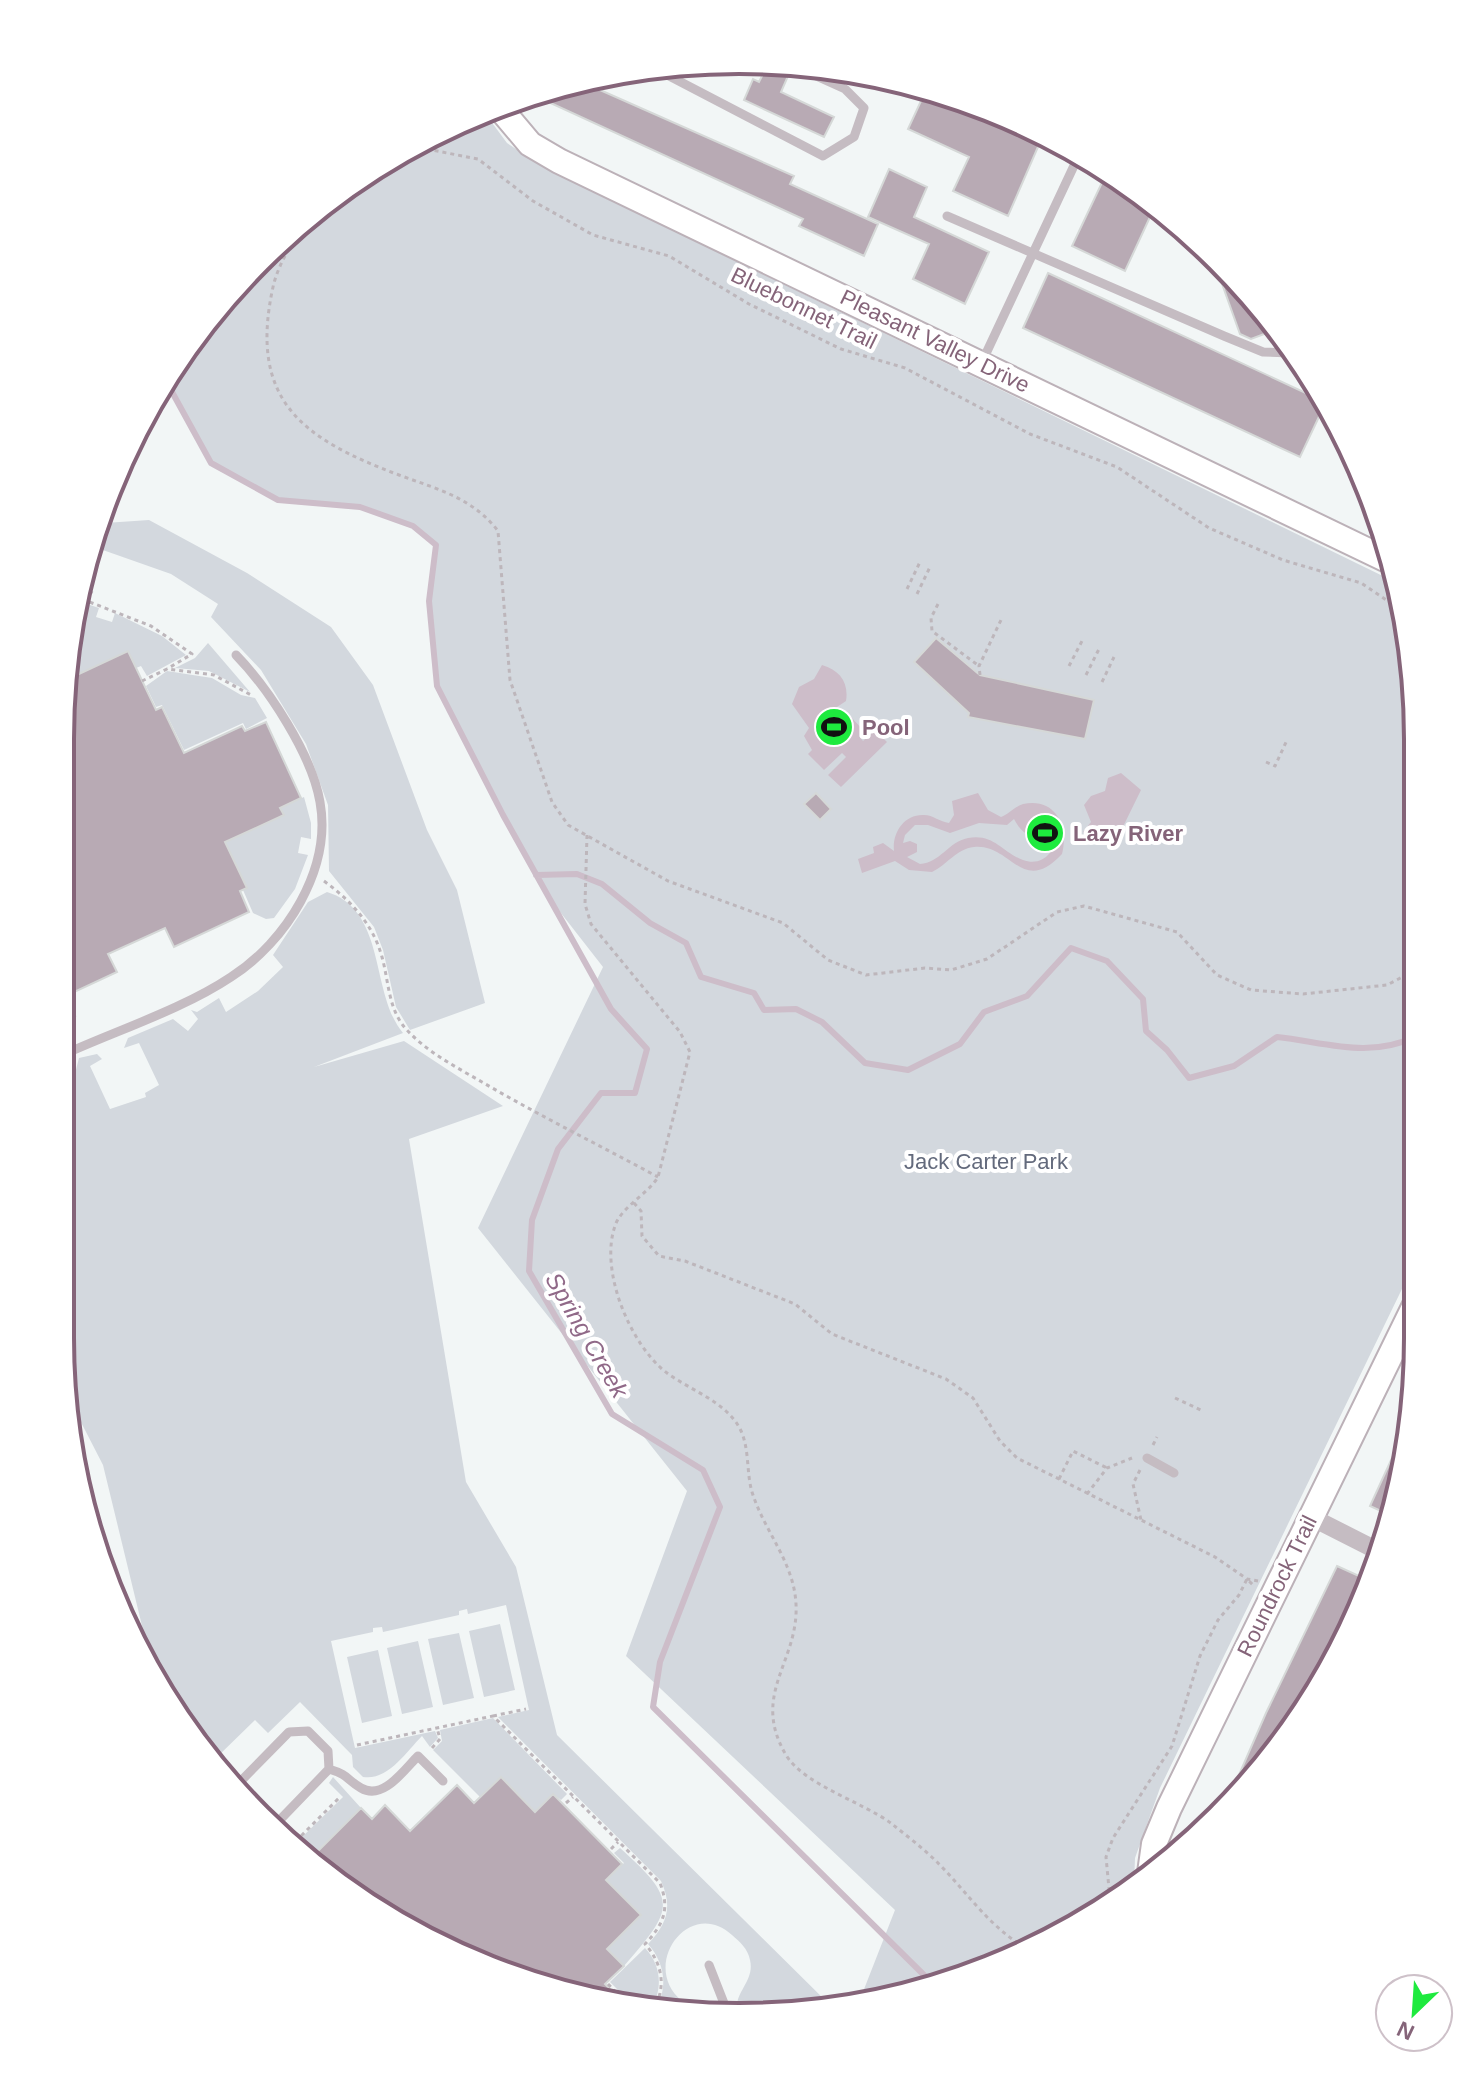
<svg xmlns="http://www.w3.org/2000/svg" width="1478" height="2077" font-family="Arial,sans-serif">
	<style>
		.green { fill: #d3d8de }
		.water { fill: #cdbdc9; fill-rule: evenodd }
		.lines { fill: none; stroke-linecap: round; stroke-linejoin: round }
		.stream { stroke: #cdbdc9; stroke-width: 6 }
		.building { fill: #b8aab4; stroke: #d5d8d7; stroke-width: 2 }
		.secondary-casing { stroke: #bcb1b8; stroke-width: 28 }
		.path { stroke: #bdb6bb; stroke-width: 3; stroke-dasharray: 4 4; stroke-linecap: butt }
		.lane { stroke: #c5bcc2; stroke-width: 9 }
		.street { stroke: #c5bcc2; stroke-width: 18 }
		.secondary { stroke: #fff; stroke-width: 24 }
		.labels { text-anchor: middle; dominant-baseline: central; stroke-width: 8; stroke-linejoin: round; paint-order: stroke }
		.street-label { font-size: 22px; fill: #856479; stroke: #fff }
		.poi-label { font-size: 22px; font-weight: bold; fill: #856479; stroke: #fff; text-anchor: start }
		.park-label { font-size: 22px; fill: #636a7c; stroke: #fff }
		.water-label { font-size: 24px; font-style: italic; fill: #906988; stroke: #fff }
		.rim { fill: none; stroke: #856479; stroke-width: 4 }
	</style>
	<rect width="100%" height="100%" fill="#f2f6f6"/>
	<!-- green -->
	<path class="green" d="M 484,112 L 507,143 L 545,168 L 1391,580 L 1412,650 L 1416,1260 L 1160,1788 L 1135,1858 L 1134,1884 L 1039,1947 L 859,2002 L 895,1910 L 626,1656 L 687,1491 L 478,1228 L 603,967 L 550,899 L 437,686 L 429,601 L 436,545 L 413,526 L 360,507 L 278,500 L 211,463 L 166,381 L 291,229 L 399,151 Z
		M 149,520 L 247,573 L 331,627 L 373,685 L 427,830 L 457,890 L 485,1003 L 410,1030 L 396,1007 L 383,950 L 374,927 L 329,871 L 328,805 L 306,744 L 261,670 L 211,617 L 218,604 L 171,574 L 100,549 L 97,559 L 91,558 L 105,523 Z
		M 87,604 L 99,608 L 96,617 L 112,622 L 115,613 L 162,636 L 186,655 L 147,676 L 141,666 L 136,668 L 128,651 L 66,680 L 71,630 Z
		M 208,643 L 250,692 L 209,671 L 175,668 L 195,658 Z
		M 167,671 L 212,678 L 241,695 L 255,698 L 267,718 L 246,729 L 243,723 L 184,750 L 162,705 L 156,707 L 146,686 Z
		M 304,797 L 311,823 L 311,839 L 301,837 L 298,853 L 308,855 L 295,889 L 274,918 L 266,919 L 253,913 L 243,890 L 247,887 L 225,842 L 283,815 L 280,808 Z
		M 327,892 C 387,910 370,994 403,1033 L 314,1067 L 404,1041 L 503,1106 L 409,1139 L 466,1482 L 516,1567 L 557,1735 L 834,2009 L 737,2011 C 734,1992 755,1981 750,1960 C 748,1949 740,1942 732,1935 C 689,1896 639,1966 682,2001 C 690,2008 702,2008 711,2011 L 654,2011 C 669,1989 665,1963 648,1944 C 667,1924 673,1907 661,1881 L 498,1717 L 529,1710 L 506,1605 L 468,1614 L 467,1609 L 459,1611 L 459,1615 L 383,1632 L 382,1627 L 373,1628 L 373,1632 L 331,1641 L 355,1748 L 435,1731 L 438,1738 L 430,1747 L 422,1736 C 406,1752 388,1781 363,1777 L 353,1767 L 352,1755 L 300,1702 L 268,1733 L 255,1720 L 214,1760 L 174,1715 L 152,1667 L 103,1465 L 67,1395 L 60,1338 L 60,1100 L 72,1085 L 79,1058 L 97,1054 L 102,1059 L 90,1066 L 110,1109 L 146,1097 L 145,1093 L 159,1085 L 139,1043 L 124,1048 L 128,1038 L 173,1019 L 188,1031 L 198,1019 L 191,1010 L 197,1012 L 219,998 L 226,1012 L 258,991 L 283,967 L 273,955 L 308,902 Z
		M 500,1624 L 515,1690 L 484,1697 L 469,1631 Z
		M 459,1633 L 474,1698 L 443,1705 L 428,1639 Z
		M 418,1641 L 433,1707 L 402,1714 L 387,1648 Z
		M 378,1650 L 392,1716 L 362,1723 L 347,1657 Z
		M 493,1718 L 567,1794 L 561,1800 L 553,1794 L 535,1812 L 501,1777 L 480,1797 L 433,1750 L 442,1741 L 440,1730 Z
		M 333,1777 L 361,1808 L 314,1854 L 300,1839 L 343,1797 L 329,1783 Z
		M 620,1848 C 679,1901 674,1908 624,1966 L 607,1949 L 641,1915 L 606,1880 L 624,1863 L 614,1853 Z
		M 645,1948 C 662,1966 663,1990 650,2011 L 635,2007 L 610,1982 Z"/>
	<!-- water -->
	<path class="water" d="M 822,665 C 840,670 849,683 846,701 L 831,711 L 831,719 L 841,723 L 850,716 L 864,731 L 859,736 L 863,741 L 875,730 L 887,742 L 841,787 L 828,775 L 846,757 L 842,753 L 824,770 L 808,754 L 812,750 L 804,736 L 809,728 L 792,704 L 799,687 L 814,679 Z
		M 1121,773 L 1141,790 L 1115,843 L 1107,839 L 1092,844 L 1083,832 L 1091,822 L 1084,805 L 1091,796 L 1105,791 L 1108,778 Z
		M 978,793 L 988,810 L 1001,817 C 1009,814 1014,807 1023,804 C 1056,797 1069,827 1062,854 C 1022,897 1011,843 974,847 C 956,849 947,865 932,872 L 909,870 L 895,861 L 862,873 L 858,859 L 874,853 L 873,847 L 883,843 L 894,851 C 892,833 904,814 924,815 C 933,815 940,822 949,823 L 954,815 L 952,801 ZM 1014,819 C 1024,838 1036,841 1056,834 C 1056,852 1042,867 1023,860 C 1003,853 994,833 968,838 C 948,842 940,863 920,864 L 907,857 L 917,852 L 917,844 L 910,841 L 903,843 L 905,835 L 915,825 L 928,825 L 950,833 L 979,823 L 1007,825 Z"/>
	<g class="lines">
		<!-- stream -->
		<path class="stream" d="M 166,381 L 211,463 L 278,500 L 360,507 L 413,526 L 436,545 L 429,601 L 437,686 L 503,815 L 611,1009 L 647,1049 L 635,1093 L 601,1093 L 558,1149 L 532,1220 L 529,1271 L 612,1414 L 703,1470 L 720,1507 L 660,1662 L 653,1707 L 929,1980
			M 536,875 L 577,874 L 602,884 L 650,923 L 686,943 L 701,977 L 754,993 L 764,1010 L 796,1009 L 822,1022 L 865,1063 L 908,1070 L 960,1044 L 984,1012 L 1027,996 L 1071,948 L 1107,961 L 1143,999 L 1146,1031 L 1167,1050 L 1189,1078 L 1234,1066 L 1277,1037 C 1324,1042 1369,1059 1414,1037"/>
	</g>
	<!-- building -->
	<path class="building" d="M 767,66 L 788,76 L 781,92 L 834,117 L 824,137 L 744,100 L 753,79 L 759,82 Z
		M 582,82 L 794,176 L 790,184 L 878,224 L 864,256 L 799,226 L 803,219 L 544,100 L 549,89 Z
		M 927,88 L 1044,133 L 1008,216 L 953,191 L 969,157 L 908,129 Z
		M 889,169 L 927,187 L 914,217 L 989,252 L 965,304 L 913,279 L 929,244 L 868,217 Z
		M 1107,172 L 1156,204 L 1125,271 L 1072,246 Z
		M 1048,273 L 1323,401 L 1325,404 L 1300,457 L 1023,328 Z
		M 1231,274 L 1249,291 L 1275,330 L 1251,339 L 1240,334 L 1220,278 Z
		M 936,638 L 980,675 L 1094,700 L 1085,739 L 968,717 L 969,713 L 914,662 Z
		M 128,651 L 156,710 L 162,707 L 184,753 L 242,726 L 245,731 L 266,722 L 301,798 L 280,808 L 284,815 L 225,842 L 247,888 L 240,891 L 249,912 L 174,947 L 165,928 L 108,954 L 117,972 L 70,994 L 60,973 L 60,743 L 74,737 L 63,713 L 66,680 Z
		M 816,793 L 831,809 L 820,820 L 804,804 Z
		M 1403,1434 L 1408,1436 L 1394,1517 L 1370,1506 Z
		M 1337,1566 L 1370,1581 L 1348,1638 L 1278,1751 L 1231,1801 L 1228,1800 L 1266,1713 Z
		M 501,1777 L 535,1812 L 553,1794 L 622,1864 L 606,1880 L 641,1915 L 607,1949 L 624,1966 L 605,1984 L 625,2004 L 479,1965 L 309,1860 L 361,1808 L 372,1819 L 385,1805 L 410,1831 L 457,1785 L 474,1803 Z"/>
	<g class="lines">
		<defs>
			<path id="secondary" d="M 498,106 L 530,144 L 559,161 L 1385,559
				M 1150,1873 L 1154,1844 L 1169,1808 L 1416,1303"/>
		</defs>
		<!-- secondary casing -->
		<use href="#secondary" class="secondary-casing"/>
		<!-- path -->
		<path class="path" d="M 411,146 L 478,159 L 533,201 L 593,235 L 669,256 L 749,304 L 841,349 L 905,368 L 1030,434 L 1117,467 L 1209,528 L 1283,560 L 1361,583 L 1400,609
			M 303,220 C 294,241 278,264 273,287 C 248,401 303,439 399,475 C 437,489 473,498 498,531 L 510,680 L 552,802 L 568,825 L 668,881 L 783,923 L 828,960 L 866,975 L 925,968 L 951,970 L 987,959 L 1057,912 L 1084,906 L 1177,932 L 1217,975 L 1251,990 L 1303,994 L 1387,985 L 1414,971
			M 90,560 L 97,561
			M 907,589 L 920,562
			M 917,594 L 930,567
			M 87,601 L 92,591
			M 938,604 L 931,618 L 932,631 L 979,666
			M 71,624 L 80,605 L 87,601 L 151,626 L 192,654 L 167,669
			M 1069,666 L 1082,641
			M 980,675 L 979,666 L 1001,620
			M 1086,675 L 1099,649
			M 142,681 L 167,669 L 214,675 L 251,695
			M 1102,682 L 1114,657
			M 1266,762 L 1275,766 L 1287,740
			M 587,835 L 585,904 L 591,924 L 680,1032 L 690,1052 L 658,1177 C 647,1195 621,1207 615,1226 C 599,1271 631,1346 667,1373 C 690,1390 724,1401 739,1427 C 750,1446 746,1472 752,1492 C 764,1531 794,1562 796,1604 C 799,1662 750,1694 786,1755 C 804,1785 863,1802 892,1824 C 907,1836 924,1849 938,1863 C 968,1893 991,1930 1030,1950
			M 324,881 C 351,901 373,924 382,957 C 389,982 388,1010 407,1030 C 427,1052 456,1067 482,1082 C 540,1116 599,1145 658,1177
			M 60,986 L 75,1017
			M 634,1203 L 641,1211 L 642,1236 L 659,1256 L 685,1261 L 795,1304 L 832,1334 L 946,1379 L 973,1398 L 1000,1441 L 1017,1458 L 1215,1557 L 1247,1579 L 1258,1581
			M 1175,1398 L 1203,1411
			M 1153,1445 L 1157,1437
			M 1140,1470 L 1133,1484 L 1141,1520
			M 1059,1479 L 1073,1451 L 1107,1468
			M 1087,1494 L 1107,1468 L 1132,1458
			M 493,1716 L 526,1709
			M 357,1745 L 493,1716 L 660,1883 C 670,1909 664,1924 645,1944 C 663,1964 667,1989 652,2011
			M 432,1748 L 440,1739 L 437,1728
			M 566,1803 L 573,1797
			M 295,1841 L 309,1857
			M 290,1847 L 340,1797
			M 611,1849 L 618,1842
			M 1110,1899 L 1106,1857 L 1113,1838 L 1172,1746 L 1200,1656 L 1218,1620 L 1239,1595 L 1247,1579 L 1254,1586
			M 608,1984 L 629,2006"/>
		<!-- lane -->
		<path class="lane" d="M 650,66 L 823,156 L 854,137 L 864,108 L 845,89 L 783,61
			M 947,216 L 1224,336 L 1263,352 L 1291,353
			M 982,362 L 1079,155
			M 65,1054 C 118,1030 183,1009 231,977 C 286,942 332,869 320,802 C 312,755 269,689 236,655
			M 1147,1458 L 1174,1473
			M 329,1769 C 349,1775 347,1780 361,1788 C 383,1801 404,1770 418,1756 L 443,1781
			M 236,1786 L 289,1732 L 308,1731 L 328,1751 L 329,1769 L 273,1827
			M 709,1965 L 727,2011"/>
		<!-- street -->
		<path class="street" d="M 1311,1517 L 1380,1552"/>
		<!-- secondary -->
		<use href="#secondary" class="secondary"/>
	</g>
	<!-- icons -->
	<defs>
		<symbol id="stadium-disc" viewBox="-11 -11 22 22"><circle r="9.5" fill="#1eea3e" stroke="#fff"/><path d="M0-5a6.5 5 0 1 0 0 10a6.5 5 0 1 0 0-10ZM-3.5-1.8h7v3.6h-7Z" fill="#111"/></symbol>
	</defs>
	<g fill-rule="evenodd">
		<use href="#stadium-disc" x="812" y="705" width="44" height="44"/>
		<use href="#stadium-disc" x="1023" y="811" width="44" height="44"/>
	</g>
	<g class="labels">
		<!-- street labels -->
		<g class="street-label">
			<text transform="translate(804 308) rotate(26)">Bluebonnet Trail</text>
			<text transform="translate(935 341) rotate(26)">Pleasant Valley Drive</text>
			<text transform="translate(1277 1586) rotate(-64)">Roundrock Trail</text>
		</g>
		<!-- poi labels -->
		<g class="poi-label">
			<text x="862" y="727">Pool</text>
			<text x="1073" y="833">Lazy River</text>
		</g>
		<!-- park labels -->
		<g class="park-label">
			<text x="986" y="1161">Jack Carter Park</text>
		</g>
		<!-- water labels -->
		<g class="water-label">
			<text transform="translate(587 1335) rotate(60)">Spring Creek</text>
		</g>
	</g>
	<!-- crop -->
	<path d="M0 0H1478V2077H0ZM739 74H739A665 665 0 0 1 1404 739V1338A665 665 0 0 1 739 2003H739A665 665 0 0 1 74 1338V739A665 665 0 0 1 739 74Z" fill="#fff" fill-rule="evenodd"/>
	<path class="rim" d="M739 74H739A665 665 0 0 1 1404 739V1338A665 665 0 0 1 739 2003H739A665 665 0 0 1 74 1338V739A665 665 0 0 1 739 74Z"/>
	<!-- north arrow -->
	<g transform="translate(1414 2013) rotate(205)"><circle r="38" fill="#ffffff" stroke="#cec1c9" stroke-width="2"/>
	<path d="M0-6L14 30L0 20L-14 30Z" fill="#1eea3e"/>
	<text y="-12" font-size="22" font-weight="bold" text-anchor="middle" fill="#856479">N</text>
	</g>
</svg>
